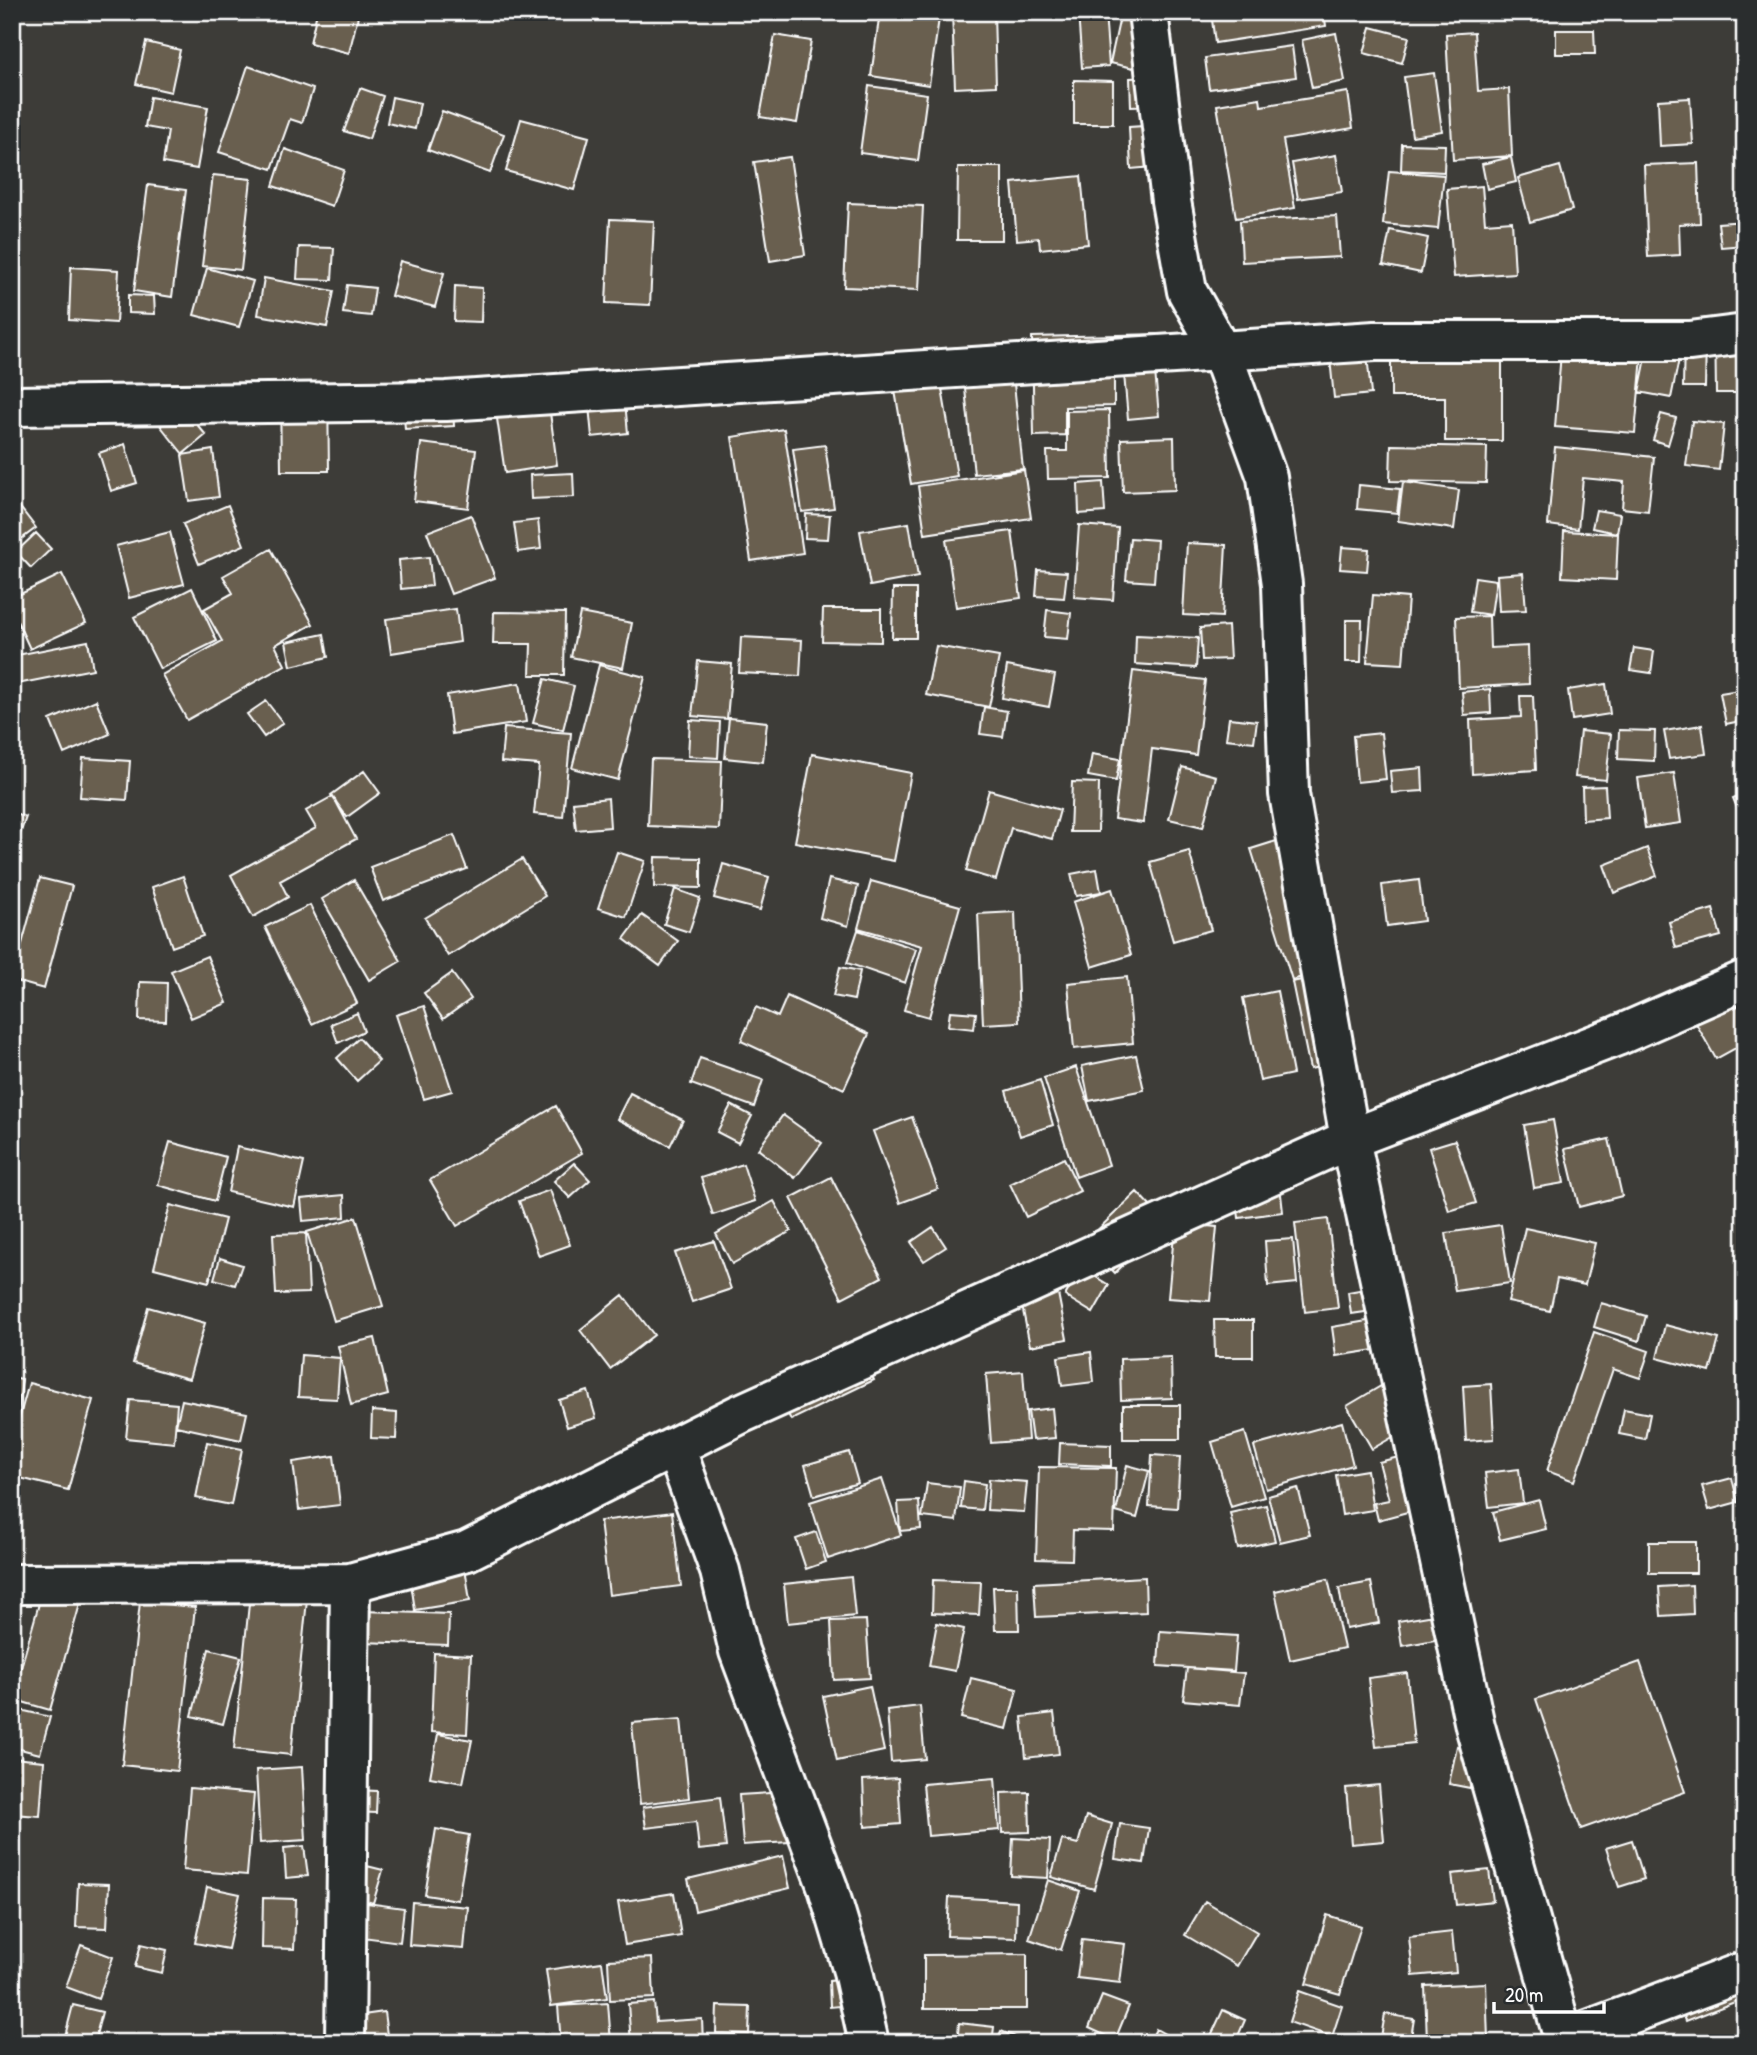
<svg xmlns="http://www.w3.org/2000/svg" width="1757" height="2055" font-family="'Patrick Hand',sans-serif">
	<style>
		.building { fill: #695f50; stroke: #fff; stroke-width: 2 }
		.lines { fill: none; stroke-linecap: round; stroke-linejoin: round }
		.minor-casing { stroke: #fff; stroke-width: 44 }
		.minor { stroke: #2a2d2e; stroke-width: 38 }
	</style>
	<rect width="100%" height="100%" fill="#3d3c38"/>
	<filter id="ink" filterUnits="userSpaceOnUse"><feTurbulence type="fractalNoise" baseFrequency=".0143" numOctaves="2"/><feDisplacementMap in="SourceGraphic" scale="14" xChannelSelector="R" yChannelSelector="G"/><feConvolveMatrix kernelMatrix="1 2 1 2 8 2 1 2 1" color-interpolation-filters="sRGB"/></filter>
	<g filter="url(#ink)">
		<!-- building -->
		<path class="building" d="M 317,12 L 359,12 L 349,53 L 310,43 Z
			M 880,12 L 940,12 L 929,85 L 871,76 Z
			M 952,12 L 994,12 L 996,86 L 955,88 Z
			M 1078,12 L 1105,12 L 1109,66 L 1082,68 Z
			M 1121,12 L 1166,12 L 1153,72 L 1110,63 Z
			M 1211,12 L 1324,12 L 1326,26 L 1215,43 Z
			M 1371,27 L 1409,37 L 1402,63 L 1364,53 Z
			M 1556,30 L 1594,30 L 1595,54 L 1556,54 Z
			M 1474,32 L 1478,91 L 1509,89 L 1512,156 L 1453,160 L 1446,34 Z
			M 1336,33 L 1345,81 L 1312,88 L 1302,40 Z
			M 775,35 L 811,41 L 797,123 L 760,117 Z
			M 146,42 L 180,50 L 171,92 L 136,84 Z
			M 1292,46 L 1296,77 L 1209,89 L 1205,58 Z
			M 248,66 L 313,89 L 302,123 L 290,119 L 272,169 L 219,152 Z
			M 1434,73 L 1442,131 L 1412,136 L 1404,77 Z
			M 1172,76 L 1174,105 L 1131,107 L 1130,78 Z
			M 1074,80 L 1113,81 L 1113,124 L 1074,124 Z
			M 869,86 L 927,94 L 918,161 L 860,153 Z
			M 360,88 L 383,96 L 369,139 L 344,131 Z
			M 1348,92 L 1353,128 L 1283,140 L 1295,208 L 1236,218 L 1217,105 L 1260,98 L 1261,106 Z
			M 150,97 L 208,107 L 197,169 L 163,163 L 168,131 L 145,127 Z
			M 392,97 L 420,103 L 415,129 L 387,123 Z
			M 1690,98 L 1693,144 L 1660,146 L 1658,100 Z
			M 442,111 L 504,134 L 490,173 L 428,150 Z
			M 521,119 L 589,137 L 574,190 L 506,171 Z
			M 1174,124 L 1176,165 L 1131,169 L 1129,127 Z
			M 1402,144 L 1445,145 L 1444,172 L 1401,170 Z
			M 285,149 L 344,170 L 332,206 L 273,186 Z
			M 1336,155 L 1342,192 L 1298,199 L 1292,163 Z
			M 790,157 L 805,255 L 770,261 L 754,162 Z
			M 1511,157 L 1516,182 L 1487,189 L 1482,164 Z
			M 1698,163 L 1700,223 L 1679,224 L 1680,255 L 1648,257 L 1644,165 Z
			M 1560,166 L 1572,210 L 1530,222 L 1518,178 Z
			M 958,167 L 1002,167 L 1002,240 L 957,240 Z
			M 1389,171 L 1444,175 L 1438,229 L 1383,224 Z
			M 213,175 L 251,179 L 241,270 L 202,266 Z
			M 1081,176 L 1088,244 L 1040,249 L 1039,238 L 1017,240 L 1012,183 Z
			M 148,185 L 186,190 L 172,297 L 134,291 Z
			M 1482,186 L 1485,223 L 1512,221 L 1515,273 L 1454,277 L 1447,189 Z
			M 848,203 L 923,206 L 919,290 L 844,287 Z
			M 1337,216 L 1340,257 L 1242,262 L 1240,221 Z
			M 610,219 L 654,221 L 650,305 L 606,303 Z
			M 1745,221 L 1745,245 L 1721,247 L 1718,223 Z
			M 1390,230 L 1428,238 L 1421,273 L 1383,265 Z
			M 299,247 L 334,248 L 332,280 L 297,279 Z
			M 400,261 L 444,273 L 435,307 L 391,296 Z
			M 71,267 L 119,270 L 116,323 L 69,320 Z
			M 207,268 L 253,281 L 239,327 L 194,315 Z
			M 264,278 L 334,291 L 327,327 L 258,315 Z
			M 347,285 L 375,288 L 371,316 L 343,313 Z
			M 455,286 L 482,288 L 481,322 L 454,321 Z
			M 128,295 L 154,296 L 155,314 L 128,313 Z
			M 1715,319 L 1739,344 L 1740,393 L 1716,393 Z
			M 1653,324 L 1685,330 L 1671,398 L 1639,392 Z
			M 1364,325 L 1371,394 L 1334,398 L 1327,329 Z
			M 1161,334 L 1162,372 L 1114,372 L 1114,406 L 1065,407 L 1065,435 L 1034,436 L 1032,337 Z
			M 1502,337 L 1502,441 L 1445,441 L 1445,397 L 1391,397 L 1391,352 Z
			M 1562,340 L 1643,346 L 1635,433 L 1555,427 Z
			M 1684,341 L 1706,341 L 1705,387 L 1683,387 Z
			M 1012,365 L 1023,469 L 974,474 L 963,370 Z
			M 939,371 L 957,476 L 911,484 L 893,379 Z
			M 1155,371 L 1159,416 L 1128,419 L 1124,374 Z
			M 421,379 L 422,398 L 452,396 L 454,426 L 405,429 L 401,380 Z
			M 280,389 L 328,389 L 329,471 L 281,471 Z
			M 625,402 L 628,433 L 592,437 L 589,406 Z
			M 549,405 L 557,465 L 505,473 L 496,412 Z
			M 181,406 L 206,435 L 183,454 L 159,424 Z
			M 1109,410 L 1110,478 L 1048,479 L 1047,451 L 1067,451 L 1067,411 Z
			M 1661,414 L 1676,418 L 1668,445 L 1653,440 Z
			M 1692,421 L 1724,424 L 1719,470 L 1686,466 Z
			M 784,429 L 803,553 L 751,561 L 732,437 Z
			M 1174,437 L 1175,490 L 1123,492 L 1121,439 Z
			M 421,443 L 476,450 L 468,508 L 414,501 Z
			M 125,444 L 137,483 L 111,491 L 99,453 Z
			M 825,445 L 834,508 L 802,512 L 793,449 Z
			M 1391,445 L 1487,447 L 1486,483 L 1390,481 Z
			M 1555,447 L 1654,457 L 1648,511 L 1622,508 L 1624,482 L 1583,478 L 1578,529 L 1548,525 Z
			M 213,450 L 219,497 L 189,501 L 182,455 Z
			M 1024,470 L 1031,518 L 925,534 L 918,486 Z
			M 573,473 L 574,497 L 531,499 L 530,475 Z
			M 1103,482 L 1105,512 L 1079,514 L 1078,484 Z
			M 1403,482 L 1459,490 L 1454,529 L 1398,521 Z
			M 1359,485 L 1400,489 L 1397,513 L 1357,509 Z
			M 12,497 L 36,528 L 12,546 Z
			M 228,505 L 244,545 L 199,564 L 183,524 Z
			M 1596,510 L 1620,514 L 1617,533 L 1592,528 Z
			M 806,514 L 830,515 L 828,539 L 805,538 Z
			M 471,515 L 495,578 L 451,594 L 427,532 Z
			M 538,520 L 541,549 L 518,552 L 514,523 Z
			M 909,523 L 918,577 L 870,586 L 860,531 Z
			M 1079,525 L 1118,528 L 1113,600 L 1074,597 Z
			M 1012,531 L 1021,598 L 956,607 L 946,540 Z
			M 1564,531 L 1618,534 L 1616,580 L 1562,577 Z
			M 170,532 L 184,584 L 129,598 L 116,546 Z
			M 36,533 L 51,549 L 31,568 L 16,552 Z
			M 1130,538 L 1157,540 L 1154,582 L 1126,580 Z
			M 1187,543 L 1226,545 L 1222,617 L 1183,615 Z
			M 1342,547 L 1369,549 L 1367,571 L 1340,569 Z
			M 271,549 L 313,624 L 275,645 L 285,665 L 187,720 L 162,675 L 222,641 L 204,609 L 233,593 L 223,576 Z
			M 429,557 L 432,586 L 401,589 L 399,560 Z
			M 1038,570 L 1067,572 L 1064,598 L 1036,596 Z
			M 1523,573 L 1526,610 L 1499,611 L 1497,575 Z
			M 62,574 L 86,623 L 30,649 L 12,610 L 12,598 Z
			M 1475,577 L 1496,580 L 1491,615 L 1470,612 Z
			M 192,588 L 217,641 L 160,669 L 134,617 Z
			M 893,589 L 916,589 L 916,638 L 892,638 Z
			M 1373,595 L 1408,598 L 1403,664 L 1367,662 Z
			M 456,609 L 460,642 L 391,653 L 386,619 Z
			M 823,609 L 881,609 L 881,642 L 822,641 Z
			M 1047,610 L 1071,613 L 1068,639 L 1044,637 Z
			M 494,612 L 565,613 L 564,675 L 530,675 L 531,644 L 493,644 Z
			M 580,613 L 632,623 L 623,668 L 571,657 Z
			M 1489,616 L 1490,648 L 1528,646 L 1529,684 L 1459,688 L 1456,617 Z
			M 1346,620 L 1362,620 L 1361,662 L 1346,662 Z
			M 1228,626 L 1230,659 L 1202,660 L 1200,628 Z
			M 324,634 L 328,657 L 291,666 L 286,642 Z
			M 1136,635 L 1198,638 L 1196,668 L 1135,664 Z
			M 741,637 L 802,640 L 800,676 L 739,673 Z
			M 88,641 L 93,669 L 12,685 L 12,656 Z
			M 936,646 L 999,657 L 989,707 L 926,695 Z
			M 1634,648 L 1654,651 L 1651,673 L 1630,670 Z
			M 698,661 L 732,664 L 727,719 L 692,716 Z
			M 599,665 L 645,677 L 618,780 L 572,768 Z
			M 1007,666 L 1055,675 L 1049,707 L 1002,698 Z
			M 1133,671 L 1205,680 L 1196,755 L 1152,749 L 1143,823 L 1114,819 Z
			M 545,679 L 574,686 L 563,730 L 533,723 Z
			M 520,683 L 526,722 L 452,734 L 447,695 Z
			M 1606,684 L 1610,714 L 1572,720 L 1568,690 Z
			M 1490,689 L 1491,713 L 1464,715 L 1462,692 Z
			M 1745,689 L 1745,720 L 1726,724 L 1720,693 Z
			M 1520,696 L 1533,696 L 1536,770 L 1472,774 L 1470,720 L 1521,717 Z
			M 96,700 L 110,734 L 64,754 L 50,720 Z
			M 266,701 L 283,723 L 264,737 L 247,714 Z
			M 984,707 L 1007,711 L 1003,737 L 980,734 Z
			M 729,718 L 767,722 L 763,762 L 725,758 Z
			M 1229,718 L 1257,721 L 1254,742 L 1226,739 Z
			M 690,720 L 720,722 L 718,758 L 688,756 Z
			M 1702,725 L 1706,754 L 1669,759 L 1664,731 Z
			M 504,728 L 571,733 L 563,817 L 534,814 L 539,765 L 501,762 Z
			M 1619,730 L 1655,731 L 1654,761 L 1618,759 Z
			M 1580,731 L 1611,734 L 1606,780 L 1575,777 Z
			M 1381,733 L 1386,779 L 1357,782 L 1353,736 Z
			M 812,754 L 911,773 L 894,861 L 795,842 Z
			M 1092,754 L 1120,759 L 1116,781 L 1088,776 Z
			M 83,758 L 130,761 L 127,800 L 80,797 Z
			M 651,759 L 722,761 L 719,829 L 648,826 Z
			M 1182,767 L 1216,776 L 1203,827 L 1169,819 Z
			M 1422,768 L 1423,791 L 1392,793 L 1390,771 Z
			M 364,771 L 380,793 L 347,817 L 331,795 Z
			M 1674,773 L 1681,823 L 1645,828 L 1638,778 Z
			M 1072,782 L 1099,783 L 1098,832 L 1070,832 Z
			M 1605,786 L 1607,818 L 1583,820 L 1582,787 Z
			M 989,790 L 1060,810 L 1052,839 L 1011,828 L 996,880 L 966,871 Z
			M 1745,793 L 1745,827 L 1733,798 Z
			M 333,796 L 356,839 L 280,881 L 288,897 L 253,917 L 231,875 L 316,828 L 306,811 Z
			M 608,798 L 610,827 L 576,830 L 573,802 Z
			M 12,813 L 26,817 L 12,857 Z
			M 454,835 L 467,869 L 383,901 L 370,867 Z
			M 1289,837 L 1329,969 L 1292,980 L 1251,849 Z
			M 1647,848 L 1657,876 L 1614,893 L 1604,865 Z
			M 1189,851 L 1211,930 L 1173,941 L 1150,862 Z
			M 617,852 L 645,861 L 626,917 L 598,908 Z
			M 655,857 L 701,858 L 701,888 L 654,887 Z
			M 522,859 L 545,896 L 448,956 L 425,918 Z
			M 723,864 L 769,877 L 760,910 L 714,898 Z
			M 1097,869 L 1101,892 L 1076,896 L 1071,874 Z
			M 183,876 L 203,936 L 172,947 L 152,887 Z
			M 40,878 L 72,886 L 44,989 L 15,981 L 12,991 L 12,953 L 19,955 Z
			M 829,879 L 858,886 L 848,926 L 820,918 Z
			M 354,880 L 401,961 L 369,980 L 322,899 Z
			M 1419,880 L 1424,921 L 1387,926 L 1382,885 Z
			M 871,881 L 960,906 L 929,1017 L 904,1010 L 922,946 L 858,928 Z
			M 675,889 L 700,898 L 689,932 L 664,924 Z
			M 1112,889 L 1131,955 L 1092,967 L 1073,902 Z
			M 310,905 L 357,1003 L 312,1024 L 265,927 Z
			M 1713,909 L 1721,936 L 1676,948 L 1669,922 Z
			M 1015,912 L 1019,1022 L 983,1024 L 978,914 Z
			M 642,915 L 678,941 L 660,966 L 624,939 Z
			M 858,930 L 916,949 L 905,983 L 847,963 Z
			M 207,956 L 227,1003 L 191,1018 L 171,971 Z
			M 840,967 L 860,971 L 854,1000 L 833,996 Z
			M 452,973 L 471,999 L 443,1019 L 424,993 Z
			M 1330,974 L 1347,1061 L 1310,1069 L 1292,982 Z
			M 1127,977 L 1133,1043 L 1074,1049 L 1068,983 Z
			M 1745,980 L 1745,1043 L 1716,1059 L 1689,1011 Z
			M 140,982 L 167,983 L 166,1021 L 139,1020 Z
			M 1277,991 L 1293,1074 L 1260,1081 L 1243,998 Z
			M 787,996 L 869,1034 L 844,1089 L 741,1041 L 756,1007 L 778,1017 Z
			M 424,1006 L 452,1091 L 424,1099 L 396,1015 Z
			M 950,1011 L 976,1013 L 974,1029 L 948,1026 Z
			M 357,1013 L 364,1031 L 338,1043 L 331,1024 Z
			M 359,1038 L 379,1061 L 357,1081 L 337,1058 Z
			M 1136,1055 L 1144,1090 L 1089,1101 L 1082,1066 Z
			M 700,1058 L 763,1080 L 754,1107 L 691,1084 Z
			M 1076,1067 L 1109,1165 L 1076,1177 L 1044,1078 Z
			M 1040,1080 L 1053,1125 L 1020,1136 L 1006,1091 Z
			M 630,1093 L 683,1120 L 670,1146 L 617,1119 Z
			M 731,1105 L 752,1116 L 738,1143 L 717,1132 Z
			M 556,1106 L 582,1153 L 457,1226 L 430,1180 Z
			M 783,1115 L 822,1143 L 795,1178 L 758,1149 Z
			M 912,1117 L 938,1189 L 900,1203 L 873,1131 Z
			M 1553,1120 L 1564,1183 L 1534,1188 L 1524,1125 Z
			M 1609,1139 L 1622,1196 L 1579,1207 L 1565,1149 Z
			M 1455,1140 L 1476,1203 L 1449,1211 L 1429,1148 Z
			M 170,1142 L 226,1157 L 215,1201 L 158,1185 Z
			M 237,1147 L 304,1162 L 294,1207 L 228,1192 Z
			M 1064,1158 L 1080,1191 L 1026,1217 L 1010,1184 Z
			M 574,1163 L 590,1180 L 570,1198 L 554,1181 Z
			M 743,1164 L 755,1201 L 713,1215 L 701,1178 Z
			M 831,1177 L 882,1277 L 842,1298 L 791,1198 Z
			M 1279,1177 L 1283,1212 L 1239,1218 L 1235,1182 Z
			M 550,1190 L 570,1245 L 539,1256 L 519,1201 Z
			M 1137,1192 L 1166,1223 L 1115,1273 L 1085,1242 Z
			M 344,1195 L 345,1217 L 303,1221 L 301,1199 Z
			M 774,1201 L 791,1231 L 732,1264 L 716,1234 Z
			M 170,1205 L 225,1219 L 209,1282 L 154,1268 Z
			M 356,1217 L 383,1306 L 334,1321 L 307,1232 Z
			M 1328,1219 L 1338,1308 L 1305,1312 L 1295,1223 Z
			M 1175,1223 L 1217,1227 L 1210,1301 L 1168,1298 Z
			M 1501,1225 L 1510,1283 L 1455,1291 L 1446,1233 Z
			M 933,1227 L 946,1247 L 924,1261 L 911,1242 Z
			M 1525,1228 L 1595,1243 L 1585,1285 L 1557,1279 L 1550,1311 L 1508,1302 Z
			M 306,1233 L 309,1293 L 276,1294 L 273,1234 Z
			M 1293,1239 L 1297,1283 L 1268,1286 L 1265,1241 Z
			M 714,1241 L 731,1289 L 692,1302 L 675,1253 Z
			M 220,1258 L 242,1265 L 235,1285 L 214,1279 Z
			M 1081,1268 L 1109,1285 L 1093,1313 L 1065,1296 Z
			M 1054,1273 L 1067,1339 L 1030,1346 L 1017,1280 Z
			M 1376,1287 L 1379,1310 L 1351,1314 L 1348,1292 Z
			M 623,1295 L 654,1335 L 610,1369 L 580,1330 Z
			M 1601,1303 L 1646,1316 L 1639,1341 L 1594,1327 Z
			M 148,1307 L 205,1323 L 189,1379 L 133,1363 Z
			M 1396,1316 L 1401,1346 L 1336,1356 L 1332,1327 Z
			M 1214,1320 L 1253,1320 L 1253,1357 L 1215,1357 Z
			M 1665,1325 L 1719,1339 L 1710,1372 L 1657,1358 Z
			M 1594,1332 L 1649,1351 L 1640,1378 L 1613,1369 L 1574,1481 L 1547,1471 Z
			M 375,1338 L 388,1395 L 351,1405 L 338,1346 Z
			M 857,1345 L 874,1380 L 791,1420 L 774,1386 Z
			M 1091,1352 L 1094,1382 L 1062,1386 L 1058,1357 Z
			M 301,1355 L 340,1358 L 337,1399 L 298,1397 Z
			M 1171,1357 L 1172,1398 L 1121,1400 L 1120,1359 Z
			M 1023,1371 L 1028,1440 L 991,1443 L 986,1374 Z
			M 12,1377 L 22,1379 L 18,1415 L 12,1415 Z
			M 1410,1382 L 1429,1416 L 1372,1449 L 1347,1406 L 1386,1383 Z
			M 29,1383 L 93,1400 L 68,1490 L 12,1476 L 12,1444 Z
			M 1491,1384 L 1494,1439 L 1466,1441 L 1463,1386 Z
			M 588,1391 L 596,1418 L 567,1427 L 559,1400 Z
			M 130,1400 L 177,1404 L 174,1443 L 126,1438 Z
			M 182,1400 L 247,1413 L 241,1440 L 176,1426 Z
			M 1123,1405 L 1180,1405 L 1180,1439 L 1123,1439 Z
			M 1052,1408 L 1055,1438 L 1032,1440 L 1028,1411 Z
			M 1624,1409 L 1650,1414 L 1645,1439 L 1619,1434 Z
			M 372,1411 L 397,1413 L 396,1439 L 371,1438 Z
			M 1342,1422 L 1353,1465 L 1266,1489 L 1254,1446 Z
			M 1245,1432 L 1264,1497 L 1231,1507 L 1212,1442 Z
			M 207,1442 L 242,1449 L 231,1505 L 196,1498 Z
			M 1060,1443 L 1111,1445 L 1111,1466 L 1059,1464 Z
			M 1430,1449 L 1444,1502 L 1378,1520 L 1374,1503 L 1389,1500 L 1379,1462 Z
			M 849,1452 L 858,1483 L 814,1496 L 805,1465 Z
			M 1152,1455 L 1180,1457 L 1177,1508 L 1149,1506 Z
			M 334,1456 L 340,1505 L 299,1510 L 293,1462 Z
			M 1127,1465 L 1149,1471 L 1137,1518 L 1116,1512 Z
			M 1039,1467 L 1116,1468 L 1114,1531 L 1073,1530 L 1072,1560 L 1036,1559 Z
			M 1519,1469 L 1523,1503 L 1489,1507 L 1485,1473 Z
			M 1367,1470 L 1373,1510 L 1342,1515 L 1336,1475 Z
			M 1732,1478 L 1738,1502 L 1709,1510 L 1702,1486 Z
			M 882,1479 L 901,1535 L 828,1559 L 810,1502 Z
			M 989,1479 L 1027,1482 L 1024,1512 L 987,1510 Z
			M 964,1481 L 985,1484 L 982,1510 L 961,1508 Z
			M 927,1483 L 960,1487 L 956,1521 L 922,1517 Z
			M 1298,1488 L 1310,1535 L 1280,1542 L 1268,1496 Z
			M 1539,1500 L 1546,1529 L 1500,1540 L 1493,1512 Z
			M 919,1501 L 921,1529 L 900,1531 L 898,1502 Z
			M 1266,1505 L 1275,1541 L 1238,1549 L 1230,1513 Z
			M 672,1512 L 681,1586 L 609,1595 L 600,1521 Z
			M 816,1532 L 826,1562 L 806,1569 L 796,1539 Z
			M 1649,1542 L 1696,1542 L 1696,1573 L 1649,1573 Z
			M 465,1567 L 470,1601 L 415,1610 L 410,1577 Z
			M 851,1577 L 855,1616 L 788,1623 L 784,1584 Z
			M 1145,1577 L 1146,1612 L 1036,1617 L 1034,1583 Z
			M 1328,1579 L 1344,1648 L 1290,1660 L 1275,1591 Z
			M 933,1580 L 981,1582 L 979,1615 L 932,1613 Z
			M 1371,1582 L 1379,1623 L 1346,1629 L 1339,1588 Z
			M 1692,1585 L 1693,1614 L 1661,1616 L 1659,1587 Z
			M 993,1587 L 1018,1587 L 1019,1630 L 995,1630 Z
			M 42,1593 L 80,1604 L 50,1710 L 12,1699 Z
			M 250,1594 L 307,1600 L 291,1755 L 234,1749 Z
			M 140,1602 L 195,1607 L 177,1771 L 122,1765 Z
			M 363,1611 L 449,1614 L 448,1645 L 362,1642 Z
			M 1434,1615 L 1467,1634 L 1402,1646 L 1398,1621 Z
			M 866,1620 L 870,1678 L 834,1680 L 831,1621 Z
			M 937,1623 L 964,1629 L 955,1671 L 929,1666 Z
			M 1160,1631 L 1237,1636 L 1234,1671 L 1158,1666 Z
			M 209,1649 L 241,1657 L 223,1724 L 192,1716 Z
			M 434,1653 L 471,1655 L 467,1734 L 431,1732 Z
			M 1640,1662 L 1685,1792 L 1581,1829 L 1536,1699 Z
			M 1187,1668 L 1244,1673 L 1240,1705 L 1183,1700 Z
			M 1407,1673 L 1414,1743 L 1376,1747 L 1368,1678 Z
			M 971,1678 L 1017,1689 L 1007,1729 L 961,1718 Z
			M 870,1686 L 884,1751 L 837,1761 L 823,1696 Z
			M 920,1706 L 925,1759 L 891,1762 L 887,1710 Z
			M 12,1708 L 50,1717 L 40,1754 L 12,1747 Z
			M 1054,1713 L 1059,1754 L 1026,1758 L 1022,1717 Z
			M 681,1719 L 689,1798 L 640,1804 L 632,1723 Z
			M 438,1734 L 472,1740 L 463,1783 L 430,1777 Z
			M 1457,1746 L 1477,1750 L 1470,1788 L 1449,1784 Z
			M 12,1758 L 44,1761 L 40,1816 L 12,1814 Z
			M 302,1767 L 306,1840 L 260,1843 L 256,1770 Z
			M 898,1778 L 901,1824 L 865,1827 L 863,1780 Z
			M 995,1778 L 999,1830 L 928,1836 L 923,1784 Z
			M 1379,1785 L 1384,1841 L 1351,1844 L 1346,1788 Z
			M 190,1788 L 254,1794 L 247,1875 L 183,1870 Z
			M 355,1790 L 377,1791 L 376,1813 L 354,1812 Z
			M 786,1792 L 789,1842 L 743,1845 L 739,1795 Z
			M 1029,1792 L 1030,1832 L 1002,1833 L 1001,1793 Z
			M 720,1797 L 726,1847 L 699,1850 L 696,1822 L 646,1828 L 643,1807 Z
			M 1086,1816 L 1112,1824 L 1094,1889 L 1051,1877 L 1062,1840 L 1078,1844 Z
			M 1120,1824 L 1149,1828 L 1144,1863 L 1115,1859 Z
			M 436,1829 L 469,1835 L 458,1900 L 425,1895 Z
			M 1013,1838 L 1050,1840 L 1048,1878 L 1011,1876 Z
			M 1632,1840 L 1644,1879 L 1619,1887 L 1606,1848 Z
			M 304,1846 L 308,1876 L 286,1878 L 284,1848 Z
			M 783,1856 L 790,1888 L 695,1911 L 688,1879 Z
			M 359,1864 L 383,1870 L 373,1903 L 349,1896 Z
			M 1489,1870 L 1493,1901 L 1456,1905 L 1452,1874 Z
			M 1048,1880 L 1080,1891 L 1061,1950 L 1029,1939 Z
			M 78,1883 L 109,1884 L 107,1928 L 76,1927 Z
			M 207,1887 L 240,1894 L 228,1949 L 195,1943 Z
			M 674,1893 L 681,1936 L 625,1945 L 618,1902 Z
			M 949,1897 L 1017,1901 L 1016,1938 L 947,1936 Z
			M 263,1898 L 296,1899 L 294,1949 L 262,1948 Z
			M 352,1901 L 404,1908 L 400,1942 L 347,1935 Z
			M 1205,1901 L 1257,1932 L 1237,1966 L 1185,1935 Z
			M 412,1902 L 468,1907 L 464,1949 L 409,1945 Z
			M 1327,1915 L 1361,1926 L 1340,1994 L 1306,1984 Z
			M 1452,1932 L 1456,1972 L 1413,1976 L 1409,1937 Z
			M 1082,1939 L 1125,1944 L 1120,1983 L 1077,1978 Z
			M 141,1944 L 167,1950 L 162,1973 L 135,1967 Z
			M 81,1945 L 113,1957 L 98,1999 L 66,1987 Z
			M 1027,1954 L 1027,2009 L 924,2009 L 924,1955 Z
			M 652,1958 L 654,1998 L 610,2000 L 608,1960 Z
			M 602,1962 L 607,1998 L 551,2006 L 546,1970 Z
			M 1745,1964 L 1745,1998 L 1686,2021 L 1674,1991 Z
			M 859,1978 L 860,2004 L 830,2007 L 829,1981 Z
			M 1486,1983 L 1488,2040 L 1427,2042 L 1425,1986 Z
			M 1299,1991 L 1342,2006 L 1332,2037 L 1289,2022 Z
			M 1102,1996 L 1129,2006 L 1115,2040 L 1089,2028 Z
			M 654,2002 L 656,2022 L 702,2019 L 703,2043 L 631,2043 L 628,2004 Z
			M 608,2003 L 611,2043 L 561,2043 L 558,2006 Z
			M 73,2005 L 102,2012 L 94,2043 L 65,2036 Z
			M 717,2006 L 750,2007 L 749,2034 L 716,2033 Z
			M 1223,2010 L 1245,2020 L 1235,2043 L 1216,2043 L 1209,2040 Z
			M 384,2012 L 388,2043 L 352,2043 L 349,2017 Z
			M 1385,2014 L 1414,2019 L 1410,2043 L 1380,2043 Z
			M 959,2023 L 994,2027 L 992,2043 L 957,2043 Z
			M 1156,2029 L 1179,2042 L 1179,2043 L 1149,2043 Z
			M 1001,2031 L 1030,2043 L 996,2043 Z"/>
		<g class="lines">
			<defs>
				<path id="minor" d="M 1148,12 L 1171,201 L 1187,291 L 1221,351 L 1267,477 L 1282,584 L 1289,794 L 1350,1139 L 1475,1726 L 1565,2043
					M 12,406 L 446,401 L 1375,341 L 1690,341 L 1745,334
					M 675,1447 L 720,1571 L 739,1651 L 828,1888 L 853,1971 L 869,2043
					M 12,1584 L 350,1583 L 467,1551 L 740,1414 L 1350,1139 L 1617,1036 L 1745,980
					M 1564,2039 L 1745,1971
					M 345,2043 L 350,1583"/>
			</defs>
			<!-- minor casing -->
			<use href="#minor" class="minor-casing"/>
			<!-- minor -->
			<use href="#minor" class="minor"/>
		</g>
	</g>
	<!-- margin -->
	<rect width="1757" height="2055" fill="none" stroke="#2a2d2e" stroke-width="42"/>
	<rect x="21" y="21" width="1715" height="2013" fill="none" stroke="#fff" stroke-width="2.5" filter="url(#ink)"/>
	<!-- scale -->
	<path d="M1494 2002v10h110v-10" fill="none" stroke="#ffffff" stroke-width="3.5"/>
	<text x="1505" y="2002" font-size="21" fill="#ffffff" stroke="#2a2d2e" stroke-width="5" paint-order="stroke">20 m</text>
</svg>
